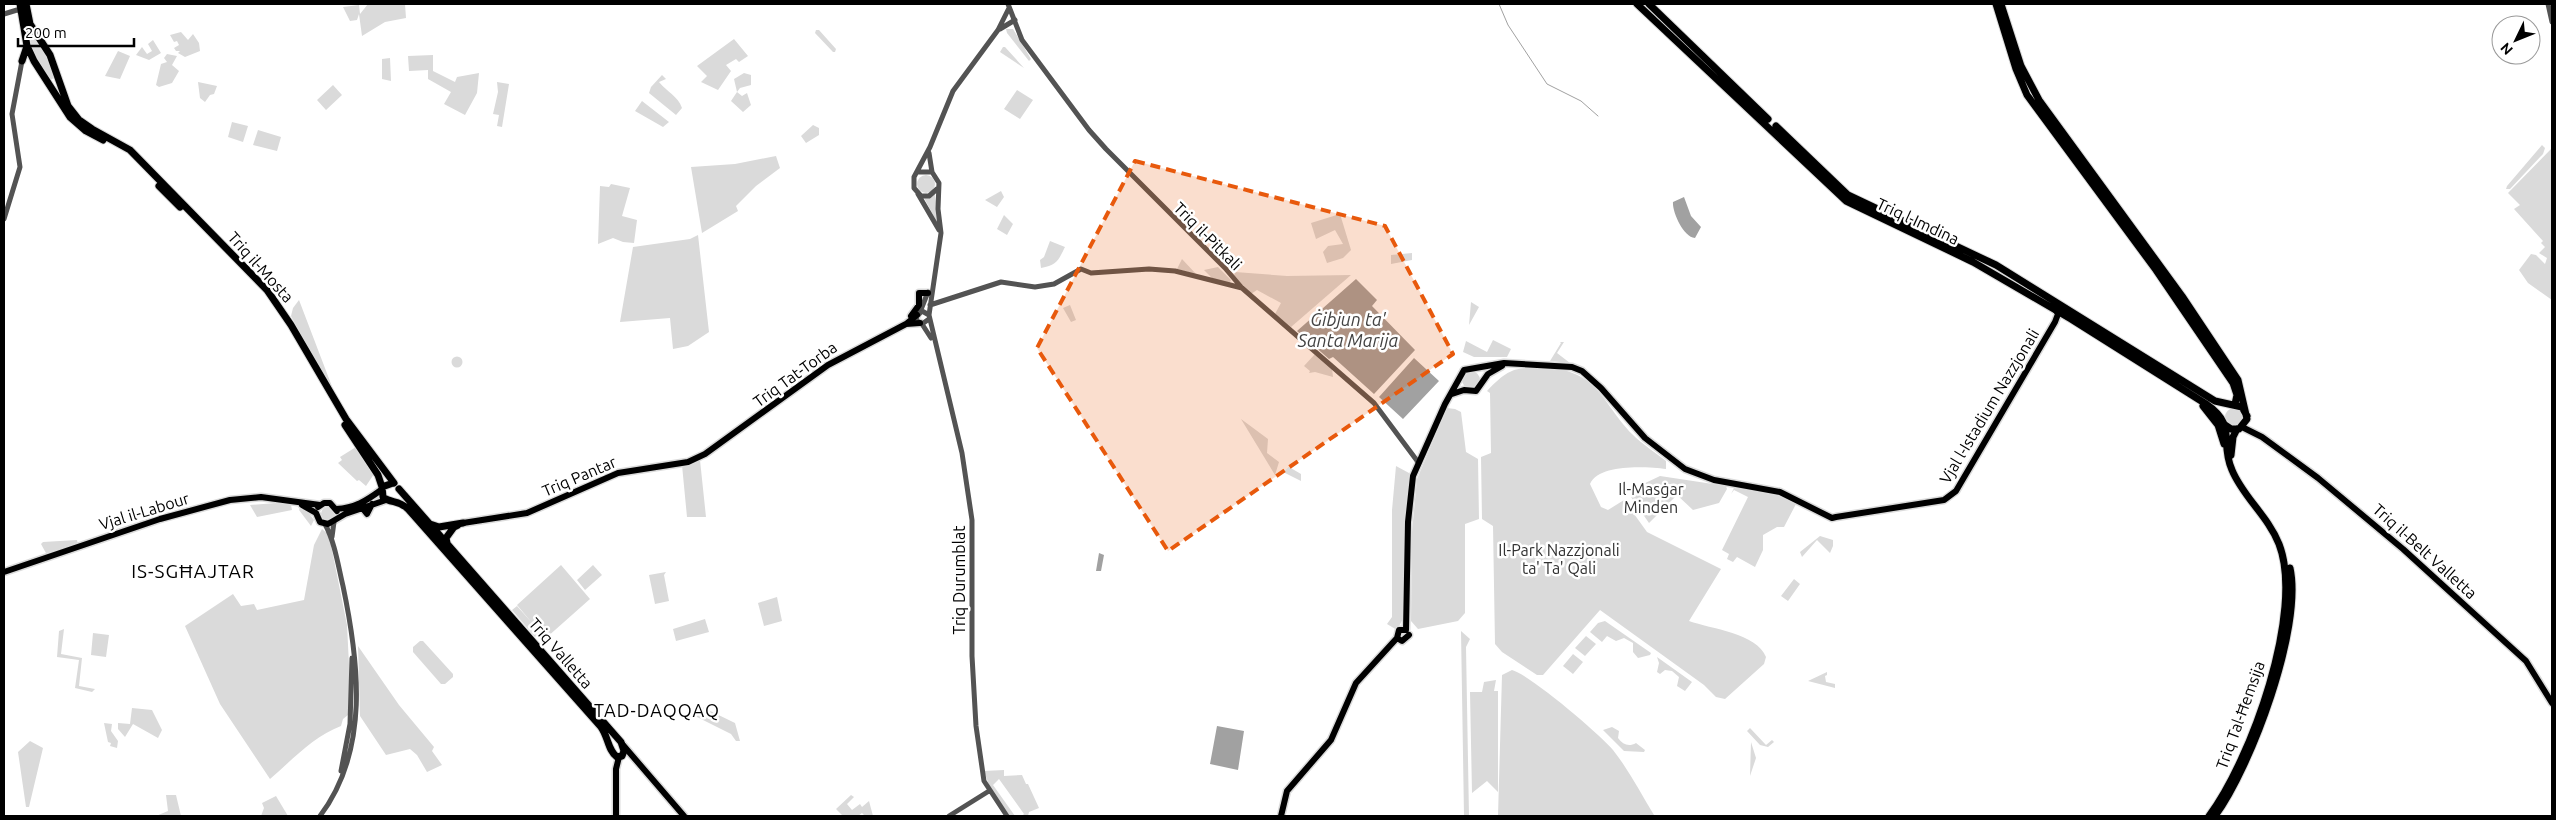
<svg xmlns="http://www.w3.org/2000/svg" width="2556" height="820" font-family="Ubuntu,sans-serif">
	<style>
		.green { fill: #dadada }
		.water { fill: #a1a1a1 }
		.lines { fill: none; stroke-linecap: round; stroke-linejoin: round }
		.stream { stroke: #a1a1a1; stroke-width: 1 }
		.major-casing { stroke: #dbdbdb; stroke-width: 9 }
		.highway-casing { stroke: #dbdbdb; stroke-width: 9 }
		.minor { stroke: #535353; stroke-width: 5 }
		.major { stroke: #000; stroke-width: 6 }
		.highway { stroke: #000; stroke-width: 7 }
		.marked { fill: #e8590c; fill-opacity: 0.2; stroke: #e8590c; stroke-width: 4; stroke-dasharray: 10 6; stroke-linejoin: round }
		.labels { text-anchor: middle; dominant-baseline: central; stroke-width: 5; stroke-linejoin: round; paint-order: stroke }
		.street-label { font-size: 16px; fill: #000; stroke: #fff }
		.park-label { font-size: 16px; fill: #313131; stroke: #fff }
		.water-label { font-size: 18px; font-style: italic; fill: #424242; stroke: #fff }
		.neighbourhood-label { font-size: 18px; letter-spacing: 1px; fill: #000; stroke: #fff }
		.quarter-label { font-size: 19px; letter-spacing: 1px; fill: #000; stroke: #fff }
	</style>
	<rect width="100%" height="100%" fill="#fff"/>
	<!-- green -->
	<path class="green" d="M 368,4 L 405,4 L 406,18 L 385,22 L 362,36 L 359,14 L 357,20 L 350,21 L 343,7 L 359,5 L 360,14 Z
		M 1006,29 L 1013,29 L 1031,59 L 1029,61 L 1007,33 Z
		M 816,30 L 819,30 L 836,49 L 835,52 L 833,52 L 815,33 Z
		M 181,32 L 188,40 L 193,34 L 199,43 L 200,51 L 185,57 L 178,53 L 180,51 L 176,51 L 174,48 L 179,45 L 177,41 L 174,42 L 170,35 Z
		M 36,39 L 46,53 L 54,78 L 50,80 L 39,65 L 29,44 L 31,40 Z
		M 734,39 L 748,56 L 739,62 L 736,59 L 726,65 L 731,71 L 718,90 L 701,82 L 707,76 L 697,66 Z
		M 153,40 L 161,53 L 149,60 L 136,55 L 142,47 L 147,54 L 152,51 L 148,44 Z
		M 1003,47 L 1005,47 L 1024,68 L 1000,52 Z
		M 118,51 L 130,56 L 120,79 L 105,76 Z
		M 167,54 L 177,56 L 172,65 L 179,71 L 172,83 L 159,87 L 156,85 L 161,64 L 167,62 L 164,58 Z
		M 433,55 L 433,71 L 455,82 L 457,77 L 479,73 L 477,93 L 465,115 L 444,104 L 451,92 L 428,79 L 428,70 L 409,71 L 408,56 Z
		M 390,58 L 391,81 L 382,79 L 382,59 Z
		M 744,73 L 751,75 L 751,85 L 740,88 L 737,92 L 734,79 Z
		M 662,75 L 666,79 L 659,82 C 667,92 678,96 682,108 L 676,115 L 649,93 L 651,87 Z
		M 198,82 L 217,86 L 214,94 L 210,95 L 205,102 L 200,98 Z
		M 497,82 L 509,84 L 502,127 L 497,126 L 499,115 L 493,114 L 498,92 Z
		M 333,85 L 342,95 L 326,110 L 317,100 Z
		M 1017,90 L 1033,100 L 1020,119 L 1004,109 Z
		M 737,92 L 742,96 L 747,93 L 751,105 L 743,112 L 731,101 Z
		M 642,101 L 669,122 L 663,127 L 635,111 Z
		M 232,122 L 248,126 L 243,142 L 228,137 Z
		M 813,125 L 819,128 L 819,135 L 806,143 L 801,136 Z
		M 258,130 L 281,137 L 277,151 L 253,145 Z
		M 2542,145 L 2545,148 L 2543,154 L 2510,189 L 2506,189 L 2507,186 Z
		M 2552,148 L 2552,300 L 2528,283 L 2519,270 L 2531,254 L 2536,255 L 2545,264 L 2547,258 L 2539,253 L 2545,247 L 2541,243 L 2543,241 L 2514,209 L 2520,205 L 2508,193 Z
		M 776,156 L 780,168 L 756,186 L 736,206 L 738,211 L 702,233 L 691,167 L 735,164 Z
		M917 184a9 9 0 1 1 18 0a9 9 0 1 1-18 0Z
		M 611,184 L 630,188 L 622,216 L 637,220 L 634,243 L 623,242 L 613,238 L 598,244 L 600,186 L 609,187 Z
		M 1001,191 L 1004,197 L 997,207 L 985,200 Z
		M 935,194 L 939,226 L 923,196 Z
		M 1340,214 L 1351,250 L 1343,258 L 1327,263 L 1323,252 L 1328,246 L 1343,244 L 1335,230 L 1316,239 L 1311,223 Z
		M 1004,215 L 1013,224 L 1007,235 L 997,229 Z
		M 698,235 L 709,332 L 688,346 L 673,349 L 670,318 L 620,322 L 633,247 L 690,239 Z
		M 1050,241 L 1065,247 C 1058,261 1057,265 1041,268 L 1040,260 L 1044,257 Z
		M 1412,253 L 1412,260 L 1391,264 L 1391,255 Z
		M 1182,259 L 1196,274 L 1177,269 Z
		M 1218,267 L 1231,280 L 1229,284 L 1212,278 L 1204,270 Z
		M 1235,272 L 1287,276 L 1351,275 L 1291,327 L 1275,314 L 1281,303 L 1257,290 L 1251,294 L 1234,276 Z
		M 299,300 L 336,397 L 352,422 L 333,397 L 291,316 L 293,308 Z
		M 1471,302 L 1479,307 L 1469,325 Z
		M 1070,305 L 1076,320 L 1071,322 L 1063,308 Z
		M 1493,340 L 1511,349 L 1507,357 L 1474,357 L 1463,352 L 1466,341 L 1487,352 Z
		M 1560,342 L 1564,342 L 1557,353 L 1570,363 L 1550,361 L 1561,343 Z
		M 1315,354 L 1332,368 L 1333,377 L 1315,372 L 1309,373 L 1310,371 L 1304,366 Z
		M451.5 362a5.5 5.5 0 1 1 11 0a5.5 5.5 0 1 1-11 0Z
		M 1551,368 C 1599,373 1603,404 1632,434 C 1642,444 1655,452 1666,461 L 1666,469 C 1647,467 1600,463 1590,484 L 1601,507 L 1608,510 L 1624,500 L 1647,532 L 1721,569 L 1689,621 C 1711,629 1757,633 1766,657 L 1764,664 L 1725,699 L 1716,697 L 1704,685 L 1600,610 L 1543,675 L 1537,675 L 1502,652 L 1495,644 L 1493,526 L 1482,519 L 1481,457 L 1491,453 L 1490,393 L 1487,391 C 1512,365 1517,368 1551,368 Z
		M1462 380a9 9 0 1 1 18 0a9 9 0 1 1-18 0Z
		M2225 417a9 9 0 1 1 18 0a9 9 0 1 1-18 0Z
		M 1447,408 L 1455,409 L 1461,412 L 1466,452 L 1478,459 L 1479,519 L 1465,524 L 1465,613 L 1458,621 L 1418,629 L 1411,621 L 1412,532 L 1417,479 Z
		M 1241,419 L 1268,439 L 1267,453 L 1279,462 L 1275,475 Z
		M 356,447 L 374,474 L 366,486 L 359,480 L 357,481 L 338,463 L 342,460 L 340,457 Z
		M 700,460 L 706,517 L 687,517 L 682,465 Z
		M 1396,466 L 1409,473 L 1405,615 L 1397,630 L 1387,624 L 1392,617 L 1392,510 Z
		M 1289,467 L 1301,474 L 1301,481 L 1283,472 Z
		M 1660,476 L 1726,486 L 1727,489 L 1719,503 L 1693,510 L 1677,495 L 1649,523 L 1631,497 L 1639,486 Z
		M 1734,488 L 1775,494 L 1796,504 L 1784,527 L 1777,527 L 1763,535 L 1763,550 L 1755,567 L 1737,557 L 1733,562 L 1727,559 L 1729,554 L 1722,550 L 1748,497 L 1734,490 L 1731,494 Z
		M 276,503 L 291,505 L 292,510 L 257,517 L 250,505 Z
		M321 514a7 7 0 1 1 14 0a7 7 0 1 1-14 0Z
		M 300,508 L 308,512 L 314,520 L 311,526 L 299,510 Z
		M 322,529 L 329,535 L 347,625 L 350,685 L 348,715 L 343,719 L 341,726 C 314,736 292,760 270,779 L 220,704 L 185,626 L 233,594 L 241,606 L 254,604 L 257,610 L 304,600 L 314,545 Z
		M 1820,536 L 1833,540 L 1833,546 L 1830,553 L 1817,540 L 1802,557 L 1800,552 Z
		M 77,540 L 78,545 L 47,555 L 41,544 L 43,542 Z
		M 561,565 L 590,599 L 546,638 L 541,632 L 535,637 L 512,610 L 517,606 L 533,624 L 517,605 Z
		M 593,565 L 602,575 L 585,590 L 577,580 Z
		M 666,572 L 664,575 L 669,601 L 655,604 L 649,575 Z
		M 1794,579 L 1800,584 L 1788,601 L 1781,596 Z
		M 777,597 L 782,621 L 764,626 L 758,603 Z
		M 705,619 L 709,632 L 676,641 L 673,629 Z
		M 1605,621 L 1651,653 L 1650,655 L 1638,658 L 1633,652 L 1633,643 L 1624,638 L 1616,641 L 1607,636 L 1602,642 L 1590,632 L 1598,623 Z
		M 64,629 L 61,654 L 82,658 L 79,686 L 95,689 L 92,692 L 75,688 L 79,660 L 57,657 L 59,631 Z
		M 1461,631 L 1470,639 L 1466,647 L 1469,816 L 1464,816 Z
		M 93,633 L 109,635 L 106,657 L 91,655 Z
		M 1586,636 L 1596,644 L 1585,656 L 1575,648 Z
		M 420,641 L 423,641 L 453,674 L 453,677 L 445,684 L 441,684 L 413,652 L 413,647 Z
		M 358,646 L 399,705 L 434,747 L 432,751 L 442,765 L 427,772 L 417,755 L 410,749 L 386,755 L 360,716 Z
		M 1573,654 L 1583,662 L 1573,674 L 1563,666 Z
		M 1657,657 L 1692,682 L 1685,691 L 1677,686 L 1679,677 L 1672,671 L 1665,670 L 1660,674 L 1657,672 L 1659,663 Z
		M 1512,670 C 1529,674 1601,735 1613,750 C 1629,770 1641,794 1654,815 L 1498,816 L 1502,675 Z
		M 1827,672 L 1827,675 L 1825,676 L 1826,682 L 1835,684 L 1835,688 L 1808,681 Z
		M 1496,680 L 1494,691 L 1498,691 L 1498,792 L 1487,781 L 1472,793 L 1470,692 L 1482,692 L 1484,682 Z
		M 700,706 L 735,723 L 740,741 L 736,741 L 731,734 L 695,716 Z
		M 132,708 L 152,710 L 162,730 L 158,738 L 133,724 L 125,737 L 118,729 L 118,723 L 130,724 Z
		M 104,723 L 112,724 L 111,731 L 118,741 L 117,748 L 110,746 L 111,743 L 108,742 Z
		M 1612,727 L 1619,731 L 1618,738 C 1623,745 1629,747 1636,743 L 1645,750 L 1644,752 L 1624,751 L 1603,730 Z
		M 1750,728 L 1766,745 L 1772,740 L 1774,742 L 1768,747 L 1760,745 L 1747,731 Z
		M 30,741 L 43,748 L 29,807 L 26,807 L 18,752 Z
		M 1751,742 L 1756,758 L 1750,776 Z
		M 1004,770 L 1004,776 L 1022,775 L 1026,784 L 1028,784 L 1039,808 L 1029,812 L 1028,816 L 1022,816 L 1024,814 L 999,779 L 993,785 L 1015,816 L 1010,816 L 990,788 L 984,771 Z
		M 166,795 L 176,795 L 181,816 L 156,816 L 168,811 Z
		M 851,795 L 854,797 L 847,804 L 852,810 L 860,804 L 862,807 L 869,801 L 873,816 L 865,816 L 862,813 L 858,816 L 843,816 L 836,809 Z
		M 276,796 L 288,816 L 261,816 L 264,808 L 262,803 Z"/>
	<!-- water -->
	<path class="water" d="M 1684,197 L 1691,216 L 1701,227 L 1695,238 C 1683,237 1672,211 1673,202 Z
		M 1356,279 L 1377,300 L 1372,306 L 1415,350 L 1374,394 L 1333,357 L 1329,359 L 1297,331 Z
		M 1414,358 L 1439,381 L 1403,419 L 1379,397 Z
		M 1099,553 L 1104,555 L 1101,571 L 1096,571 Z
		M 1217,726 L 1244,731 L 1238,770 L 1210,764 Z"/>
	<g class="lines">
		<!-- stream -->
		<path class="stream" d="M 1499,4 L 1508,25 L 1547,84 L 1581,101 L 1598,116"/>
		<defs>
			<path id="major" d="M 911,316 L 919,305 L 919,293 L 928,293
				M 906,324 L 920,323
				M 1452,394 L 1464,390 L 1476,391 L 1488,374 L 1502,366
				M 2242,427 L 2262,437 L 2318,478 L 2403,549 L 2526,661 L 2552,703
				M 302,505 L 316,513 L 320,522 L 328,524 L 345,514 L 386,500
				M 318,507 L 324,503 L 330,503 L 337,511
				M 336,509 C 355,508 366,501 381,490
				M 360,509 L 363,509 L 367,514 L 372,504
				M 463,523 L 527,513 L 618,473 L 688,462 L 705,454 L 828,365 L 906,324 L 917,315
				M 4,572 L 160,519 L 230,500 L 261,497 L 320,505
				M 1397,638 L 1402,641 L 1409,635
				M 623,745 L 684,816
				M 616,816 L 616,769 L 619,757
				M 1281,816 L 1287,791 L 1331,740 L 1356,683 L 1397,638 L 1399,630 L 1406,630 L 1408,522 L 1413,476 L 1445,404 L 1464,370 L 1504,363 L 1572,367 L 1582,371 L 1601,388 L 1645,438 L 1685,469 L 1714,480 L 1780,492 L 1832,518 L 1836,517 L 1944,500 L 1956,491 L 2055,322 L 2058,314 L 2055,309"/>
			<path id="highway" d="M 20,4 L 27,46 L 34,61 L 70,117 L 86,131 L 103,140
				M 26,4 L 30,24 L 50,55 L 68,106 L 79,120 L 92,129 L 130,150 L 267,290 L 291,325 L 346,419 L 394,483
				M 1637,4 L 1846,201 L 1973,262 L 2071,319 L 2206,404 C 2238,426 2219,441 2232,470 C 2243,497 2268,516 2279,544 C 2305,611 2251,760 2209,816
				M 1649,4 L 1768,119
				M 1996,4 L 2016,69 L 2027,95 L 2156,270 L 2233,383 L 2237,395 L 2235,404
				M 2001,4 L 2021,66 L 2039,100 L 2182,296 L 2238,380 L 2247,419 L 2239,429 L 2231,429 L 2225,425
				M 22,61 L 27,46
				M 1776,126 L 1848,195 L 1996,265 L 2215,401 L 2242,407 L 2247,416
				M 159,186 L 180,207
				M 2203,406 L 2218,425 L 2224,444
				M 345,425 L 378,475 L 382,487
				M 2231,455 L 2233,437 L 2237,429
				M 393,483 L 382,487 L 383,497 C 391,504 398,499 408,509 L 601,727 C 608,736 608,751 617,757 L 622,756 L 624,751 L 621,742 L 399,489
				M 430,524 L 439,527 L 463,523
				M 447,543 L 446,538 L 454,527 L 458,525
				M 2215,816 C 2251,767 2303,628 2290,568"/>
		</defs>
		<!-- major casing -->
		<use href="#major" class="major-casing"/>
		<!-- highway casing -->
		<use href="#highway" class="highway-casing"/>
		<!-- minor -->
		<path class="minor" d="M 1008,4 L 1022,40 L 1089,130 L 1106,149 L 1225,268 L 1242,288 L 1374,403 L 1418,462
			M 2548,4 L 2552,22
			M 4,14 L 17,10 L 22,12
			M 1000,29 L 1015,20
			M 929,153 L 932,172
			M 918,172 L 932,172 L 939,183 L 938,209 L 941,233 L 929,315 L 962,453 L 972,520 L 972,656 L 976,726 L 984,781 L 1007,816
			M 937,189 L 929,196 L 921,196 L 914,188 L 914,177 L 930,147 L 953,91 L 998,30 L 1009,8
			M 918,194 L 939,230
			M 4,219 L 20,167 L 12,114 L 22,61
			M 930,305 L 1001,282 L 1035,287 L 1054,284 L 1081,269 L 1091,273 L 1149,269 L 1175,271 L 1242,288
			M 920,312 L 928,292
			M 929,315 L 922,311 L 916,317 L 917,321 L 922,324 L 929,319
			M 922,324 L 931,338
			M 332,537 L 334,522
			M 341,771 L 350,724 L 352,658
			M 320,816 C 370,750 359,662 343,586 C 338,565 335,543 325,524
			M 949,816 L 989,791"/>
		<!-- major -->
		<use href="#major" class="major"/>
		<!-- highway -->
		<use href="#highway" class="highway"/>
	</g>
	<!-- marked area -->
	<path class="marked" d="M 1135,161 L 1385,226 L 1453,354 L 1168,551 L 1037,348 Z"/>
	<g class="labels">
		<!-- street labels -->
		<g class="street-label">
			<text transform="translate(1918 221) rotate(25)">Triq l-Imdina</text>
			<text transform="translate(1208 236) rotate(45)">Triq il-Pitkali</text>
			<text transform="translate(261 267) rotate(48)">Triq il-Mosta</text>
			<text transform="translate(795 374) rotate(-36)">Triq Tat-Torba</text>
			<text transform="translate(1989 406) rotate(-59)">Vjal l-Istadium Nazzjonali</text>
			<text transform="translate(579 476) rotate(-23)">Triq Pantar</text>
			<text transform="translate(144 511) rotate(-17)">Vjal il-Labour</text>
			<text transform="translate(2425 551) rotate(42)">Triq il-Belt Valletta</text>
			<text transform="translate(959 580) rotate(-90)">Triq Durumblat</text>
			<text transform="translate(561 653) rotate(49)">Triq Valletta</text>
			<text transform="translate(2240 715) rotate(-70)">Triq Tal-Ħemsija</text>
		</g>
		<!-- park labels -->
		<g class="park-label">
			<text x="1651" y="489">Il-Masġar<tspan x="1651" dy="18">Minden</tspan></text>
			<text x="1559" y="550">Il-Park Nazzjonali<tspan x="1559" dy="18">ta' Ta' Qali</tspan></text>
		</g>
		<!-- water labels -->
		<g class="water-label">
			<text x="1348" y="319">Ġibjun ta'<tspan x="1348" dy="21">Santa Marija</tspan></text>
		</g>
		<!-- neighbourhood labels -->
		<g class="neighbourhood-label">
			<text x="657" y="710">TAD-DAQQAQ</text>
		</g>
		<!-- quarter labels -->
		<g class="quarter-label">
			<text x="193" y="571">IS-SGĦAJTAR</text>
		</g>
	</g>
	<!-- border -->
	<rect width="2556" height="820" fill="none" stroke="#000000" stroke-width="10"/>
	<!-- north arrow -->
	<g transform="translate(2516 40) rotate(227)"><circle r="24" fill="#ffffff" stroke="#999999"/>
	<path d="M0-4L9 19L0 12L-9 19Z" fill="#000000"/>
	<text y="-8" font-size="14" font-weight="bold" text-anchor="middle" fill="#000000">N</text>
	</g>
	<!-- scale -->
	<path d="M18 38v8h116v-8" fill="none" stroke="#000000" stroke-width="2.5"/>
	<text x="25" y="38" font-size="15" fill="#000000" stroke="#ffffff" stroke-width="4" paint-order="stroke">200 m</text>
</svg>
